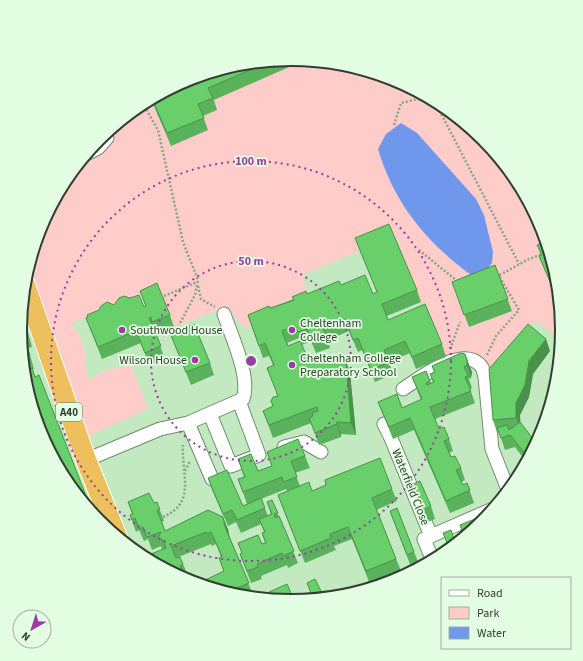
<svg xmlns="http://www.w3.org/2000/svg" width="583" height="661" viewBox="0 0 583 661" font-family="'Source Sans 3',sans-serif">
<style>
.built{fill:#c3e9c1}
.green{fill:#ffcdc9}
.water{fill:#6f98ed}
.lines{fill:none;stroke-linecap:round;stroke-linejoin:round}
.minor-casing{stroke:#6f8c6e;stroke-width:15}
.highway-casing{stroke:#fff;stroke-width:22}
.path{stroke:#8aa289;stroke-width:2.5;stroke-dasharray:2 2;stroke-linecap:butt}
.minor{stroke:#fff;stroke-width:13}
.highway{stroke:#eec05d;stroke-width:20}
.wall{fill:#5ab25c}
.shaded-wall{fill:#4a914b}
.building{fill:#69cf6b;stroke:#4a914b}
.ring{fill:none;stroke:#9b3ca5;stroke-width:2;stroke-dasharray:2 4}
.poi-dot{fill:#9b3ca5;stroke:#e4fee3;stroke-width:1.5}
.labels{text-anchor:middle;stroke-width:3.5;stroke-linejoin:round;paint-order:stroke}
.shield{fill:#e4fee3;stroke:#677866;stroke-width:1}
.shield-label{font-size:11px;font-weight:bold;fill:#323e31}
.poi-label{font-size:12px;fill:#323e31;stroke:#e4fee3;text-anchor:start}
.street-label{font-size:12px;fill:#323e31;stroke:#e4fee3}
.rim{fill:none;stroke:#323e31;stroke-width:2}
.centre{fill:#9b3ca5;stroke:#e4fee3;stroke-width:2}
.ring-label{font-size:12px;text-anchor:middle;font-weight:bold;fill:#9b3ca5;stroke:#e4fee3;stroke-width:3.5;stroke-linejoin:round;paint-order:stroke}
</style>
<rect width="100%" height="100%" fill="#d2f3d1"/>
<!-- built -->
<path class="built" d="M 345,64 L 396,80 L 443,105 L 484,139 L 517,180 L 542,227 L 563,331 L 558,384 L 542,435 L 517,482 L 495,508 L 424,539 L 433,561 L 395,581 L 344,597 L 291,602 L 238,597 L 187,581 L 140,556 L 99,522 L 66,481 L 20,330 L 25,277 L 41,226 L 66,179 L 141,105 Z"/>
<!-- green -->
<path class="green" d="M 292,59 C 309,61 329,60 346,65 C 457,93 530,165 557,276 C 562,293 561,313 563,331 L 562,340 L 536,321 L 490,374 L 485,365 L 446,357 L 393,236 L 303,275 L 310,304 L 252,327 C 238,327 235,317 229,306 L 174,327 L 162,296 L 147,296 L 71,323 L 79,334 L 84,347 L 87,377 L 92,380 L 101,371 L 131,365 L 148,409 L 79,440 L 25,277 L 41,226 L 66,179 L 100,138 L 141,105 L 188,80 Z"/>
<!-- water -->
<path class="water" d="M 401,123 L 417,133 L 476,199 L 484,215 L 493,252 L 492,263 L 483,274 L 471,275 C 426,242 394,203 378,149 L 386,134 Z"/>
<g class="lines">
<!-- minor casing -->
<g class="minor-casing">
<path id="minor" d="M 88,153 L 98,148 L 107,138
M 403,389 C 420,378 463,344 481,366 C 483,368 484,374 485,377 L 492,449 L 509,492
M 210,414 L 231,466 L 259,455 L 239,401
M 188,423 L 212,479
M 384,424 L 391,438 L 431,536
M 284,447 L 304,442 L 321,452
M 86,460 L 160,429 L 188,423 L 243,399 C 251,377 231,335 224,314
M 433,561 L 424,539 L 495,508"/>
</g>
<!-- highway casing -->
<g class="highway-casing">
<path id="highway" d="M 25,285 L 86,460 L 117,537"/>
</g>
<!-- path -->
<path class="path" d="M 434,100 L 519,264
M 132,115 L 146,109 L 158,130 L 183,242 L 198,280 L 195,295 L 179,325
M 394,125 L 401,103 L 427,97
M 419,250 L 457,281
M 496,277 L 529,259 L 550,251
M 198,286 L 201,299 L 215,307
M 164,296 L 197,282
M 450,349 L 460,322
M 487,355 L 496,336 L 519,310 L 499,276
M 185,471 L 190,461
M 163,517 C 197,503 181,473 183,445"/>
<!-- minor -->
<use href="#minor" class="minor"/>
<!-- highway -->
<use href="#highway" class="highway"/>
</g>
<!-- wall -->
<path class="wall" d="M 292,59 L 305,60 L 214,100 L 217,110 L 203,116 L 208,130 L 171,146 L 151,99 L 188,80 L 239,64 Z
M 355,238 L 417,290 L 421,302 L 387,316 L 388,320 L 442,344 L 446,357 L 416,369 L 410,353 L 389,362 L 393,374 L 375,382 L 362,350 L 358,352 L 349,331 L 328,340 L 330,348 L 316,353 L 311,341 L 302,345 L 299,338 L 287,343 L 288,346 L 310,363 L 332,357 L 335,364 L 350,373 L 356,435 L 341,434 L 341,437 L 319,445 L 311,423 L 273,438 L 263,411 L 273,406 L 271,401 L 277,396 L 273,365 L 269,356 L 263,358 L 248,315 L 270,308 L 307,294 L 341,285 L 373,294 L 377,292 Z
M 537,245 L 558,278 L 561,309 L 539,256 L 541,255 Z
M 495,265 L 512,311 L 469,327 L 452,282 Z
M 140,291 L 170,315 L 174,327 L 157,334 L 155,330 L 154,330 L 165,359 L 149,365 L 141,343 L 102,359 L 86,318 L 114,305 L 144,307 L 146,307 Z
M 22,314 L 32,347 L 28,348 L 34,369 L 32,369 L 88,501 L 92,513 L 66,481 L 25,383 L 20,330 Z
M 170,333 L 210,363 L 214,375 L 191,385 Z
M 550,351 L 533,374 L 529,397 L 520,415 L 520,423 L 534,440 L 540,439 L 527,463 L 515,447 L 505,450 L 499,432 L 497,432 L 493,420 Z
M 461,353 L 472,372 L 471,378 L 469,379 L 472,388 L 470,389 L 475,403 L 435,419 L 439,429 L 449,439 L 453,451 L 449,453 L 451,457 L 461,468 L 465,480 L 461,482 L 463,485 L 467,483 L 474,503 L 450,513 L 414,430 L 393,439 L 378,402 L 402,408 L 421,400 L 412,377 L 426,371 L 431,383 L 433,382 L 430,374 L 434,372 L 432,366 Z
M 267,452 L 305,456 L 310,468 L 295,473 L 300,486 L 312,491 L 392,489 L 397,501 L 376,510 L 401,571 L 370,584 L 352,539 L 334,546 L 336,550 L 305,563 L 278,495 L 287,491 L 286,489 L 261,499 L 268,516 L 271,514 L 267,502 L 272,500 L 298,563 L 288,568 L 287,565 L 261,576 L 262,579 L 251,583 L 240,554 L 242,553 L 238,543 L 262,544 L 265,543 L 262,533 L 264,532 L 261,524 L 241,533 L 236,522 L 228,526 L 212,490 L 208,478 L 243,506 L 247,504 L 238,479 L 244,477 L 238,459 L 258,471 L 272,466 Z
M 413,484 L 431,506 L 435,519 L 428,522 Z
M 128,502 L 154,503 L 158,505 L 164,521 L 162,522 L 165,531 L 228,529 L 229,536 L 253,595 L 246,598 L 238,597 L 197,584 L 224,572 L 219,558 L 221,557 L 216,544 L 212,546 L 211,544 L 176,558 L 183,564 L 188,576 L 186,577 L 188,582 L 154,563 L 151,554 L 162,550 L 161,546 L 152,550 L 148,539 L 144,541 L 139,530 L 136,532 L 130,515 L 132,514 Z
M 390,511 L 414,552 L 419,564 L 411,567 Z
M 483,523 L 465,538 L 460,525 Z
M 307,583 L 325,599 L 313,600 Z"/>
<!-- shaded-wall -->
<path class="shaded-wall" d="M 22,314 L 32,347 L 21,316 Z
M 546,339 L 550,351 L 533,374 L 529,397 L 520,415 L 521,430 L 516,418 L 516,403 L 529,361 Z
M 465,354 L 472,372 L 471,378 L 467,365 Z
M 346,361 L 350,373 L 356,435 L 351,423 Z
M 337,422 L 341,434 L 341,437 L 337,424 Z
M 533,451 L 529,460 L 527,456 Z
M 223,517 L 228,529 L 230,539 L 225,527 Z"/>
<!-- building -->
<path class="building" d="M 271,61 L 208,88 L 213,98 L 198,104 L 204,118 L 167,133 L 152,99 L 188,80 L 239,64 Z
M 389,224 L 417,290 L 382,304 L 388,320 L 425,304 L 442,344 L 412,357 L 405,341 L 384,350 L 389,362 L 371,370 L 358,338 L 353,340 L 345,319 L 323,328 L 326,335 L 312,341 L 307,329 L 298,332 L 295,326 L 282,331 L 288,346 L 300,341 L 310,363 L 332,357 L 334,364 L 335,364 L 335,362 L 346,361 L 351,423 L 337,422 L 337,424 L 315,433 L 309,418 L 313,416 L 312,413 L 318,411 L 317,407 L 269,425 L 263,411 L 273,406 L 271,401 L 273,397 L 278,396 L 267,368 L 274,365 L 265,343 L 259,346 L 248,315 L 269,306 L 270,308 L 286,303 L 294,300 L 292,297 L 306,291 L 307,294 L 339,281 L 341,285 L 365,275 L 373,294 L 377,292 L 355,238 Z
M 547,241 L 558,278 L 561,307 L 539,256 L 542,255 L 537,245 Z
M 495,265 L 508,299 L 464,315 L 452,282 Z
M 157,283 L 170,315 L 152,322 L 151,317 L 149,318 L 161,346 L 145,353 L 136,331 L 98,347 L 86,318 L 88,317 L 87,315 L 99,310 L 101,306 L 107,302 L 114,305 L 119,298 L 124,296 L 130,298 L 139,295 L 144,307 L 146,306 L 140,291 Z
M 21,316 L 28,335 L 24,336 L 30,356 L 23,359 L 20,330 Z
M 194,324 L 210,363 L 186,372 L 170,333 Z
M 528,324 L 546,339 L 529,361 L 525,385 L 516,403 L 516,418 L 493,420 L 489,369 Z
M 461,353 L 465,354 L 467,360 L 467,365 L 464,367 L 468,376 L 465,377 L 471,391 L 430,407 L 439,429 L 444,427 L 449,439 L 444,441 L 451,457 L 455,456 L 461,468 L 456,470 L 463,485 L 467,483 L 470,490 L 446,501 L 410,418 L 389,427 L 378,402 L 397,394 L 402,408 L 422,399 L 412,377 L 426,371 L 430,381 L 426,383 L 427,385 L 434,382 L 430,374 L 435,372 L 432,366 Z
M 32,368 L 35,377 L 39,375 L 88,501 L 83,503 L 66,481 L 41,434 L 25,383 L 24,371 Z
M 520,422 L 534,440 L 538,437 L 540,439 L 533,451 L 527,456 L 510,435 L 501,438 L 497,428 L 507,425 L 509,430 Z
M 298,439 L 305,456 L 291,461 L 297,477 L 283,482 L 282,477 L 243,492 L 238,479 L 245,477 L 238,459 L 251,454 L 258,471 L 272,466 L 267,452 Z
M 380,458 L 392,489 L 372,498 L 396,559 L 366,571 L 348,527 L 330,534 L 331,538 L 300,551 L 278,495 L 309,482 L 312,491 L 326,485 L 325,480 Z
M 227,470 L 243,506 L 261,498 L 265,508 L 237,520 L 232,510 L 223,514 L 208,478 Z
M 420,481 L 431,506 L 424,510 L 413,484 Z
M 149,493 L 154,503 L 157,502 L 158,505 L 160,509 L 157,510 L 165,531 L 208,510 L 223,517 L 225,527 L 249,583 L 225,593 L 197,584 L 224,571 L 219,558 L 222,556 L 211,532 L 207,534 L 206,532 L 171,546 L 176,558 L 180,557 L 183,564 L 180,566 L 188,581 L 187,581 L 154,564 L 151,554 L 166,548 L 163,540 L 158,538 L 161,532 L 147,537 L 143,527 L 139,529 L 135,518 L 132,520 L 130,515 L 133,514 L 128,502 Z
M 272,500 L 278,513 L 274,514 L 275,518 L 279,516 L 294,551 L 283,556 L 282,553 L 257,564 L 258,567 L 247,571 L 240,554 L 242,553 L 238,543 L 258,535 L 262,544 L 266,543 L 262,533 L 265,532 L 259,519 L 272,514 L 267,502 Z
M 397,508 L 414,552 L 407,555 L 390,511 Z
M 492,512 L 483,523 L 474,530 L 474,529 L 463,533 L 460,525 Z
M 451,530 L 456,545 L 442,556 L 440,552 L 449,548 L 443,533 Z
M 315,579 L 325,599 L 314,600 L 307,583 Z
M 287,584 L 295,602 L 291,602 L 273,600 L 269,592 Z"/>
<!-- distance rings -->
<g class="ring">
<circle cx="251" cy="361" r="100"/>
<circle cx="251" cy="361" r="200"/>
</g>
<!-- markers -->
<g class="poi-dot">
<circle cx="122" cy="330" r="4"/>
<circle cx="292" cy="330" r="4"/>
<circle cx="195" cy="360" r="4"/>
<circle cx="292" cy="365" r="4"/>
</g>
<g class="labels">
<!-- shield labels -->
<rect class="shield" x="56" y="403" width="26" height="18" rx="3"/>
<g class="shield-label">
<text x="69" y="416">A40</text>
</g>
<!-- poi labels -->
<g class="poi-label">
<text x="300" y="327">Cheltenham<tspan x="300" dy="14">College</tspan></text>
<text x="130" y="334">Southwood House</text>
<text x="300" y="362">Cheltenham College<tspan x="300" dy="14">Preparatory School</tspan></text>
<text x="187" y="364" text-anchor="end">Wilson House</text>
</g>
<!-- street labels -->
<g class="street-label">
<text transform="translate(411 487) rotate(68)" y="4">Waterfield Close</text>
</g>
</g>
<!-- crop -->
<path d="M0 0H583V661H0ZM27 330a264 264 0 1 1 528 0a264 264 0 1 1-528 0Z" fill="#e4fee3" fill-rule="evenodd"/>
<path class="rim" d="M27 330a264 264 0 1 1 528 0a264 264 0 1 1-528 0Z"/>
<circle cx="251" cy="361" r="6" class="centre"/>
<g class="ring-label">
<text x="251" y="165">100 m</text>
<text x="251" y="265">50 m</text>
</g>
<!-- legend -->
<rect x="441" y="577" width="130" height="72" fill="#e4fee3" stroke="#9db19c"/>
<rect x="449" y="590" width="20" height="6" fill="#ffffff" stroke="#9db19c"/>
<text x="477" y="597" font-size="12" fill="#323e31">Road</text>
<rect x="449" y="607" width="20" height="12" fill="#ffcdc9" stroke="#9db19c"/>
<text x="477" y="617" font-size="12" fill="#323e31">Park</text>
<rect x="449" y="627" width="20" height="12" fill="#6f98ed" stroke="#9db19c"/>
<text x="477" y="637" font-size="12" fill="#323e31">Water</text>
<!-- north arrow -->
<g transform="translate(32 629) rotate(219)"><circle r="19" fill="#e4fee3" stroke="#9db19c"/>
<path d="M0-3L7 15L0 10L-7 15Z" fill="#9b3ca5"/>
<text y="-6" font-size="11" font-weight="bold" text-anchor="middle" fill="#323e31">N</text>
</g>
</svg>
